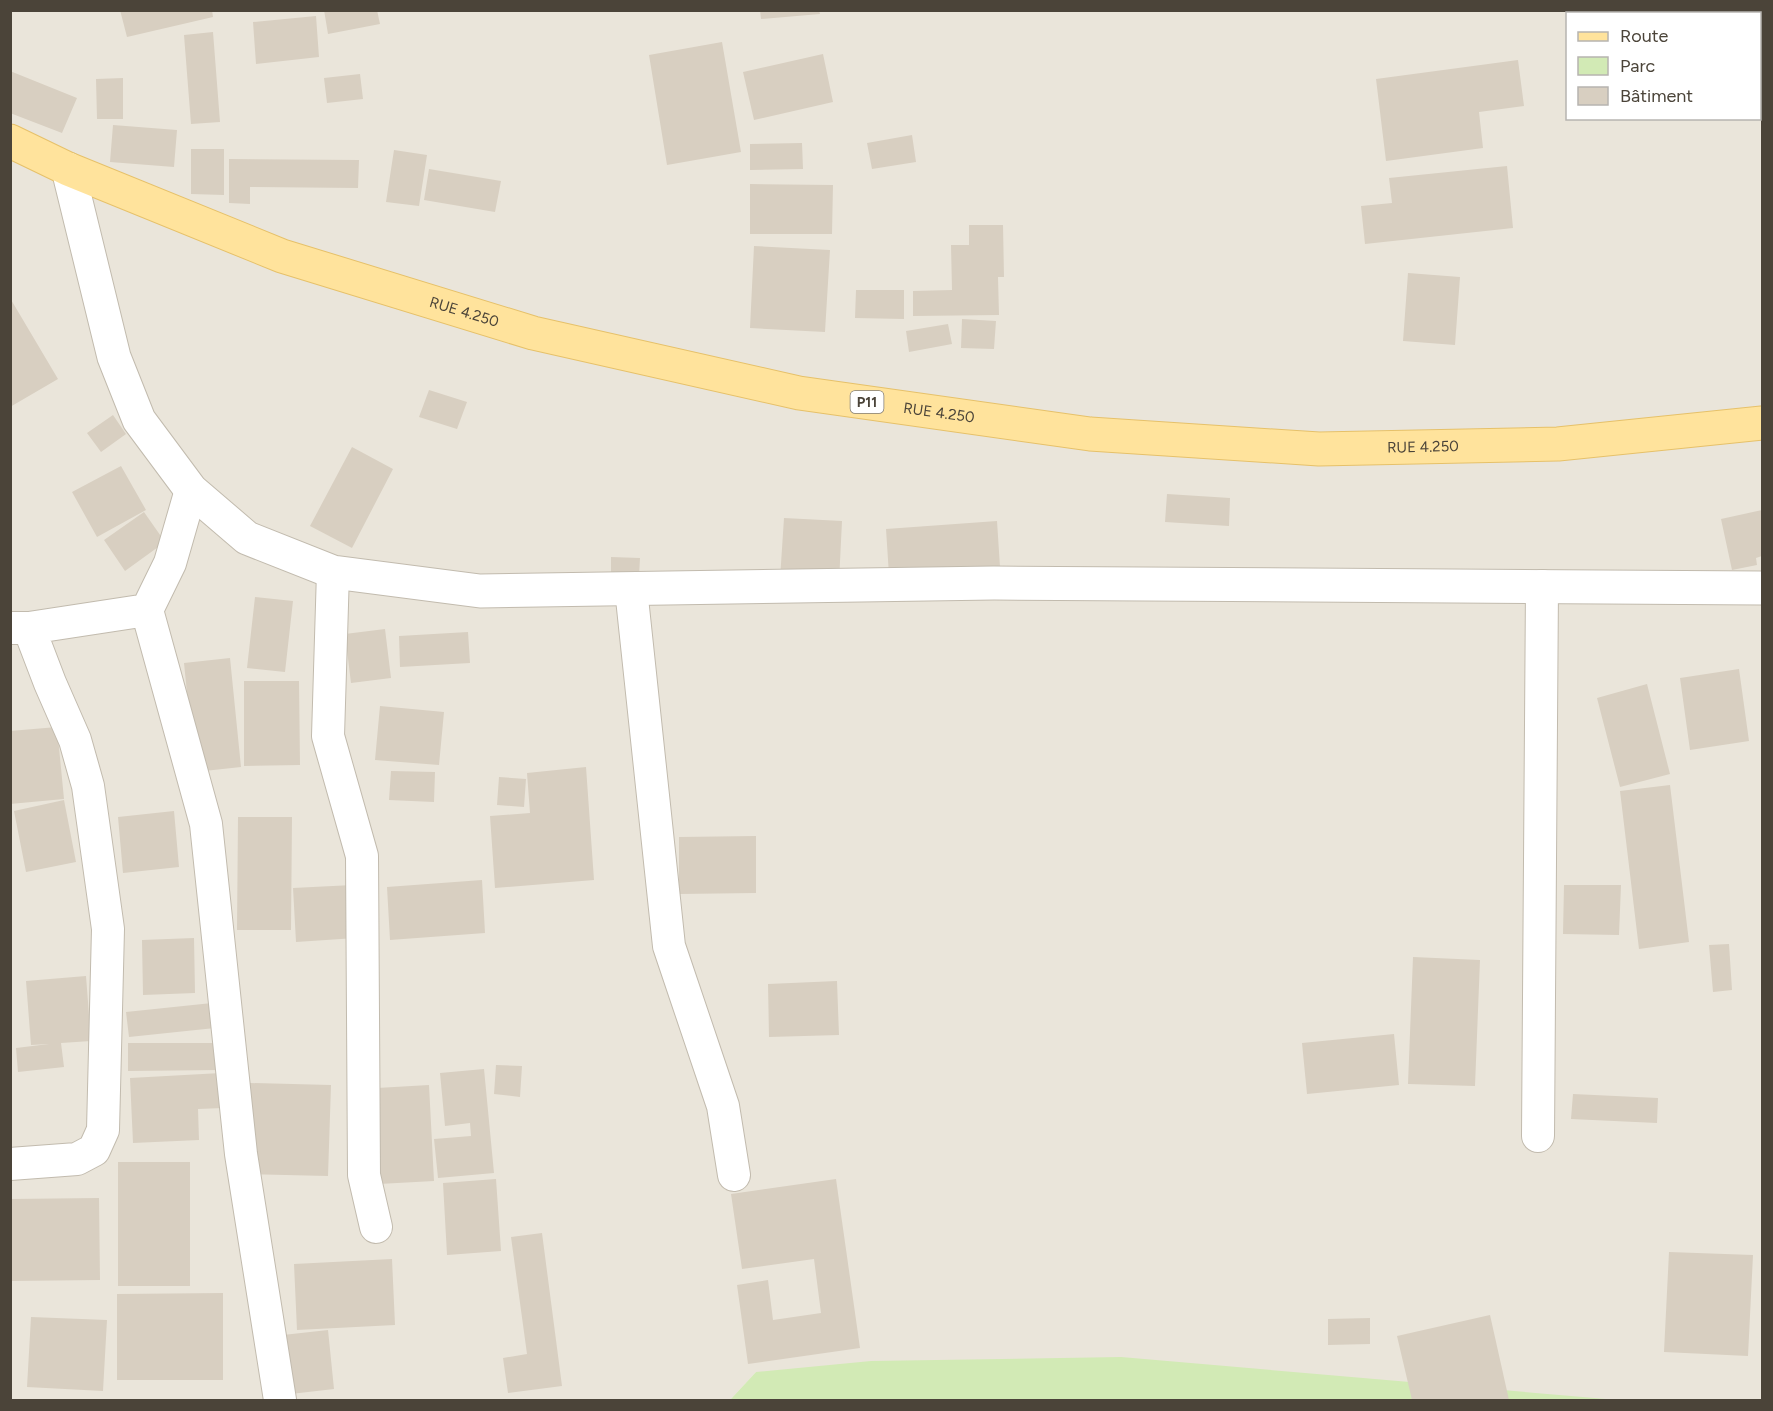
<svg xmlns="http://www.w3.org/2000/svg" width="1773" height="1411" viewBox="0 0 1773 1411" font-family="Figtree,sans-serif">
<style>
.residential{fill:#eae5da;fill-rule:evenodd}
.green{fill:#d2eab5}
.building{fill:#d8cfc1}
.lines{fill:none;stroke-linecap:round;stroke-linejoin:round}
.minor-casing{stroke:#c2bbae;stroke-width:34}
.tertiary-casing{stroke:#c2bbae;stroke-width:35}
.primary-casing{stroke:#e6c16a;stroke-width:35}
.minor{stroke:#fff;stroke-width:32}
.tertiary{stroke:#fff;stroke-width:33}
.primary{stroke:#ffe39c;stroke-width:33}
.labels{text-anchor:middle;stroke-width:4.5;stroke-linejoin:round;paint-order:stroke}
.shield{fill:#fff;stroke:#817c74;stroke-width:1.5}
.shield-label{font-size:14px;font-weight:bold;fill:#4b4439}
.street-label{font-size:15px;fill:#4b4439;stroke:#fff}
</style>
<rect width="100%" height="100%" fill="#f6f3ec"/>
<!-- residential -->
<path class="residential" d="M 10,11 L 1762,11 L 1762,1400 L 1617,1400 L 1606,1399 L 756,1372 L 730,1400 L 11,1400 ZM 1568,14 L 1760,14 L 1760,118 L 1568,118 Z"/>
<!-- green -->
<path class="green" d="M 1121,1357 L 1606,1399 L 1617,1400 L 730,1400 L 756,1372 L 871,1361 Z"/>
<!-- building -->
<path class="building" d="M 120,10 L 212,10 L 213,17 L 127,37 Z
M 324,10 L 377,10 L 380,24 L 328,34 Z
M 760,10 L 819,10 L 820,14 L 761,19 Z
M 316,16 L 319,57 L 256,64 L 253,22 Z
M 213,32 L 220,122 L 191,124 L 184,35 Z
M 722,42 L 741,152 L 667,165 L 649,55 Z
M 823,54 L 833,102 L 754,120 L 743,72 Z
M 1518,60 L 1524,106 L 1479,112 L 1483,148 L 1386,161 L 1376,79 Z
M 10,71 L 77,98 L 62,133 L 10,113 Z
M 360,74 L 363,99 L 327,103 L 324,78 Z
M 123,78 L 123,119 L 97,119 L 96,79 Z
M 113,125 L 177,130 L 174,167 L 110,162 Z
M 912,135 L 916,162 L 872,169 L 867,143 Z
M 802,143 L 803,169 L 750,170 L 750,144 Z
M 191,149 L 224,149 L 224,195 L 191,194 Z
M 394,150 L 427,155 L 419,206 L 386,202 Z
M 229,159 L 359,160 L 358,188 L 250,187 L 250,204 L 229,203 Z
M 1507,166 L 1513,228 L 1365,244 L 1361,206 L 1392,203 L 1389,178 Z
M 429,169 L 501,181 L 495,212 L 424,200 Z
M 750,184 L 833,185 L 832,234 L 750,234 Z
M 969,225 L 1003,225 L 1004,277 L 998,277 L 999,315 L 913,316 L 913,291 L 952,290 L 951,245 L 969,245 Z
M 754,246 L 830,250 L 825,332 L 750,328 Z
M 1408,273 L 1460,277 L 1455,345 L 1403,341 Z
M 856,290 L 904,290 L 904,319 L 855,318 Z
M 10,298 L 58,379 L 10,407 Z
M 962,319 L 996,321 L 994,349 L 961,348 Z
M 948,324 L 952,344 L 909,352 L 906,331 Z
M 429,390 L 467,402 L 457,429 L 419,417 Z
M 113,415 L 126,434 L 101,452 L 87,433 Z
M 352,447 L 393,469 L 352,548 L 310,526 Z
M 121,466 L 146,510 L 97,537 L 72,492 Z
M 1167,494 L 1230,498 L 1229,526 L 1165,522 Z
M 1762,510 L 1762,556 L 1756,558 L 1757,565 L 1732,570 L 1721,519 Z
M 144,512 L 165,542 L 125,571 L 104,540 Z
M 784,518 L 842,521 L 839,582 L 780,579 Z
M 997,521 L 1000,567 L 889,575 L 886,529 Z
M 611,557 L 640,558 L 639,576 L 611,575 Z
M 255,597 L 293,601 L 285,672 L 247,668 Z
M 385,629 L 391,678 L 351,683 L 345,634 Z
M 468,632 L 470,663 L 400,667 L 399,636 Z
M 230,658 L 241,767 L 195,772 L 184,663 Z
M 1739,669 L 1749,741 L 1690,750 L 1680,678 Z
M 244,681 L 299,681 L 300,765 L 244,766 Z
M 1647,684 L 1670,774 L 1620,787 L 1597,698 Z
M 380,706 L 444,712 L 439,765 L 375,760 Z
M 57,727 L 64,799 L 10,804 L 10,731 Z
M 586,767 L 594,880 L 495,888 L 490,816 L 530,813 L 527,773 Z
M 391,771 L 435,772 L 434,802 L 389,800 Z
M 499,777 L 526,779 L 524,807 L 497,805 Z
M 1670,785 L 1689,942 L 1639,949 L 1620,791 Z
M 64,800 L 76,862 L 26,872 L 14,811 Z
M 174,811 L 179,867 L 123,873 L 118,817 Z
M 238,817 L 292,817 L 291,930 L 237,930 Z
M 756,836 L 756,893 L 679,894 L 679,837 Z
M 482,880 L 485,933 L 390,940 L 387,887 Z
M 353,885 L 356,938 L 296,942 L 293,888 Z
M 1564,885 L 1621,885 L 1619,935 L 1563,934 Z
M 194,938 L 195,993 L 143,995 L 142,940 Z
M 1729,944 L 1732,990 L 1713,992 L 1709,945 Z
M 1413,957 L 1480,960 L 1475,1086 L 1408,1084 Z
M 86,976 L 91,1041 L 61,1043 L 64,1067 L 18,1072 L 16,1048 L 49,1044 L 31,1045 L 26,981 Z
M 837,981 L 839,1035 L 769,1037 L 768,984 Z
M 212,1003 L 215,1028 L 129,1037 L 126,1012 Z
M 1394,1034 L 1399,1085 L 1307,1094 L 1302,1043 Z
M 128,1043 L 219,1043 L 219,1070 L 128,1071 Z
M 496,1065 L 522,1066 L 520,1097 L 494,1094 Z
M 484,1069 L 494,1173 L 438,1178 L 434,1139 L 471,1136 L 470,1123 L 445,1126 L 440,1073 Z
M 221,1073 L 223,1108 L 198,1109 L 199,1140 L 133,1143 L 130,1078 Z
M 250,1083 L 331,1085 L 328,1176 L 247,1174 Z
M 429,1085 L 434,1181 L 379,1184 L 377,1088 Z
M 1573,1094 L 1658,1098 L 1657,1123 L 1571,1119 Z
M 118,1162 L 190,1162 L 190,1286 L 118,1286 Z
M 496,1179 L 501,1251 L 447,1255 L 443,1183 Z
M 836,1179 L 860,1348 L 748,1364 L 737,1285 L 768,1280 L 773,1320 L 821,1313 L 814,1259 L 742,1269 L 731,1194 Z
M 99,1198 L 100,1280 L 10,1281 L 10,1199 Z
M 542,1233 L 562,1386 L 508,1393 L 503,1358 L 527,1354 L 511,1237 Z
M 1669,1252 L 1753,1255 L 1748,1356 L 1664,1352 Z
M 392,1259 L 395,1325 L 297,1330 L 294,1264 Z
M 223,1293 L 223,1380 L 117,1380 L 117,1294 Z
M 1490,1315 L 1509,1400 L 1412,1400 L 1397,1336 Z
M 31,1317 L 107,1320 L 103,1391 L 27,1387 Z
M 1370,1318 L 1370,1344 L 1328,1345 L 1328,1319 Z
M 328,1330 L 334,1389 L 282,1395 L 274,1336 Z"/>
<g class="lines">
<!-- minor casing -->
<g class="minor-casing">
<path id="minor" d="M 191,490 L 170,563 L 147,610 L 206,824 L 241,1154 L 280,1400
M 333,572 L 328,736 L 362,856 L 364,1175 L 376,1227
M 631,589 L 669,946 L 723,1106 L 734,1175
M 10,628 L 29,628 L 147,610
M 1538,1136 L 1542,586
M 10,1164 L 77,1159 L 94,1150 L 103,1130 L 108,929 L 88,786 L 75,740 L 50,683 L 29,628"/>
</g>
<!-- tertiary casing -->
<g class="tertiary-casing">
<path id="tertiary" d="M 68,169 L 114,357 L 139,420 L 191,490 L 247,538 L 333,572 L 480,591 L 994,583 L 1762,588"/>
</g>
<!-- primary casing -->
<g class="primary-casing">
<g id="primary">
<path id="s1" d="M 10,141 L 68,169 L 282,256 L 533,333 L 799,393 L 1090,434 L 1319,449 L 1558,444 L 1762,423"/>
</g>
</g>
<!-- minor -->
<use href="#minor" class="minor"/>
<!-- tertiary -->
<use href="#tertiary" class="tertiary"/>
<!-- primary -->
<use href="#primary" class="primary"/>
</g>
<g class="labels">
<!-- shield labels -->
<rect class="shield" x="850.5" y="391" width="33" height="22" rx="4.5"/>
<g class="shield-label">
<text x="867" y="407">P11</text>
</g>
<!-- street labels -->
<g class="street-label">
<text dy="5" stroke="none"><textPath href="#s1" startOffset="486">RUE 4.250</textPath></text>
<text dy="5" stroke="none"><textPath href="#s1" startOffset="972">RUE 4.250</textPath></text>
<text dy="5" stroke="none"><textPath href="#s1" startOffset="1458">RUE 4.250</textPath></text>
</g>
</g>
<!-- border -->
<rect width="1773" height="1411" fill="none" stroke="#4b4439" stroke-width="24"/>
<!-- legend -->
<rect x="1566" y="12" width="195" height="108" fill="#ffffff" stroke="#b7b4b0" stroke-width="1.5"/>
<rect x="1578" y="32" width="30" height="9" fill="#ffe39c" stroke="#b7b4b0" stroke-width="1.5"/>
<text x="1620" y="42" font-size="18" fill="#4b4439">Route</text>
<rect x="1578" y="57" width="30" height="18" fill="#d2eab5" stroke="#b7b4b0" stroke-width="1.5"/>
<text x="1620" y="72" font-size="18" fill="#4b4439">Parc</text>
<rect x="1578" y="87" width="30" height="18" fill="#d8cfc1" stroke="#b7b4b0" stroke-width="1.5"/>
<text x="1620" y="102" font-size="18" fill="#4b4439">Bâtiment</text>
</svg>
